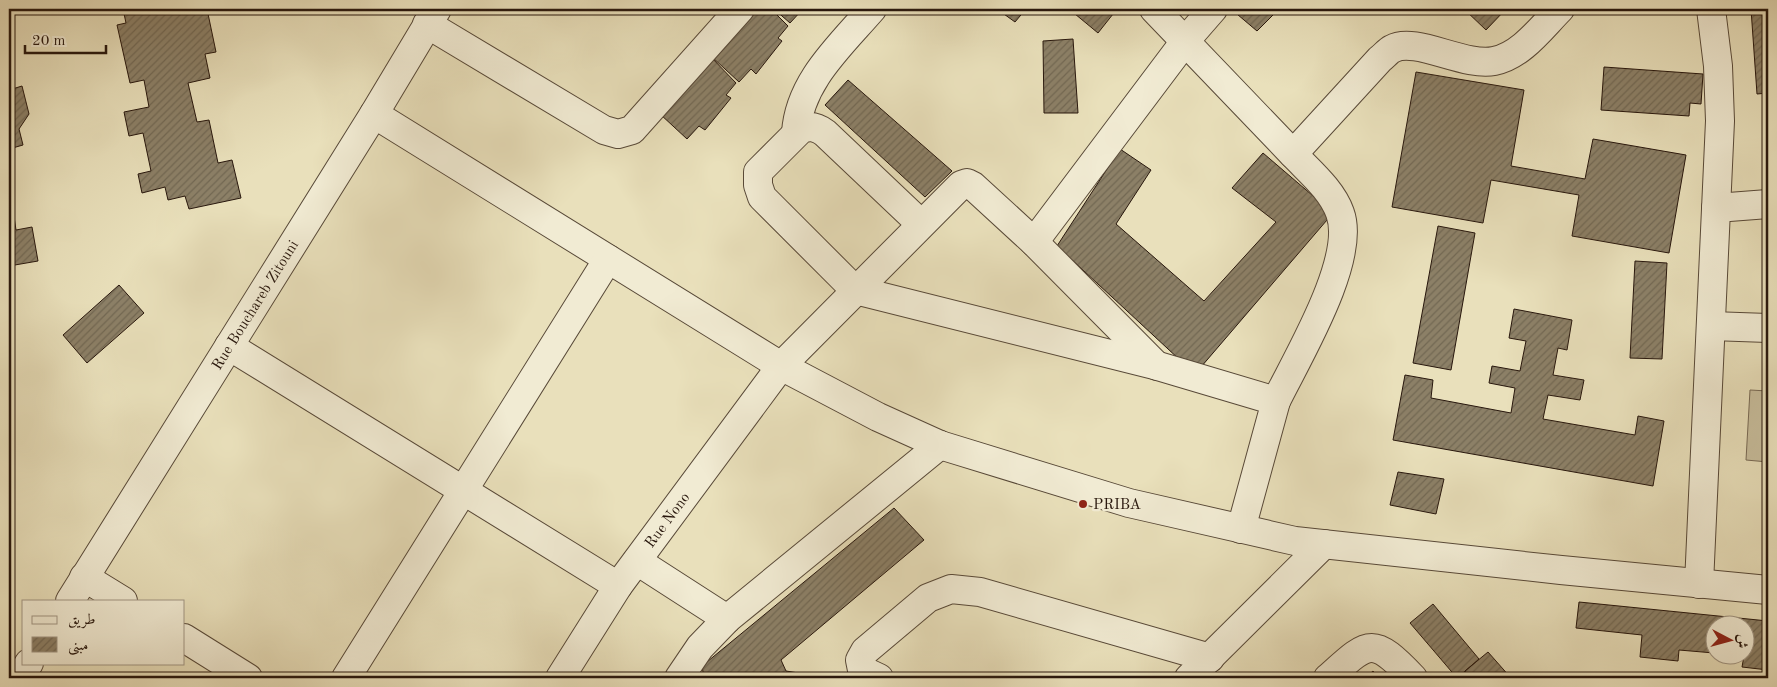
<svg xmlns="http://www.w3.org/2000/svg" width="1777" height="687" viewBox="0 0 1777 687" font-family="'Old Standard TT',Amiri,serif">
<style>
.garden{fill:#c8be9d;stroke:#786a55}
.building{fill:url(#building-hatch);stroke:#28170d}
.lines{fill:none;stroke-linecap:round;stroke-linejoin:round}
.minor-casing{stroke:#584938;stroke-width:30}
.minor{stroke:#f1ebd3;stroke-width:28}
.poi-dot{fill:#8f2418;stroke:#f1ebd3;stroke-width:2}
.labels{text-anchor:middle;stroke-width:4.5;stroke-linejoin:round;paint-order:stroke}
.street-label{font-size:15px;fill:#28170d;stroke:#f1ebd3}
.poi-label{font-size:15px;fill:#28170d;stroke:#f1ebd3;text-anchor:start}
</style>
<defs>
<pattern id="building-hatch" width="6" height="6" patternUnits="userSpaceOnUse" patternTransform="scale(1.25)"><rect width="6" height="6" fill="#8c8067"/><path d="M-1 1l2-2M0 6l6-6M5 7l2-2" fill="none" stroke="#726853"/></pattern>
</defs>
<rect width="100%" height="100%" fill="#e9e0bb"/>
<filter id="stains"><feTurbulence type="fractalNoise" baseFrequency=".004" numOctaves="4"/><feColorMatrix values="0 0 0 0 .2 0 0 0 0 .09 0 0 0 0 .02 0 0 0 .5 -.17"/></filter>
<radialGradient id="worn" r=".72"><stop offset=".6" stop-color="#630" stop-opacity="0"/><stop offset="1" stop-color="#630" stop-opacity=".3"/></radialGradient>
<!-- garden -->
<path class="garden" d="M 1750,390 L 1768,391 L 1768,462 L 1746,460 Z"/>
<!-- building -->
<path class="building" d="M 123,9 L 207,9 L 216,52 L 205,54 L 210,78 L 188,83 L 197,122 L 209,120 L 218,163 L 232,160 L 241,198 L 189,209 L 185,196 L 168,200 L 165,187 L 142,193 L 138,174 L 151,171 L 143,133 L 129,136 L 124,112 L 149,107 L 144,80 L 130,83 L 117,25 L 126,23 Z
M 755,9 L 771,9 L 788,26 L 778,38 L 782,41 L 756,74 L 751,69 L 739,82 L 712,57 Z
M 774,9 L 812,9 L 808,14 L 802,10 L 790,23 Z
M 997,9 L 1026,9 L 1015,22 Z
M 1069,9 L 1117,9 L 1098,33 Z
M 1231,9 L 1273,9 L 1276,12 L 1257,31 Z
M 1464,9 L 1506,9 L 1486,30 Z
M 1751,9 L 1768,9 L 1768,93 L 1757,94 Z
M 1073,39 L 1078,113 L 1044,113 L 1043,41 Z
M 711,57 L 736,83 L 726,95 L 731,98 L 705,130 L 699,126 L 687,139 L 660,114 Z
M 1604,67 L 1703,74 L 1701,104 L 1690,103 L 1689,116 L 1601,110 Z
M 1416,72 L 1524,90 L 1511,166 L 1585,179 L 1593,139 L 1686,155 L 1669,253 L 1572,236 L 1579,195 L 1491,180 L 1483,223 L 1392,207 Z
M 848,80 L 952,171 L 925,197 L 825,105 Z
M 22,86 L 29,114 L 19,129 L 23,145 L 9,149 L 9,90 Z
M 1120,149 L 1151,170 L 1116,224 L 1204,301 L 1276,222 L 1232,188 L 1263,153 L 1333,213 L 1195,374 L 1057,246 Z
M 9,203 L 12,203 L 16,230 L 32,227 L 38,261 L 9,266 Z
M 1438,226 L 1475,233 L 1451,370 L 1413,363 Z
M 1635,261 L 1667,263 L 1662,359 L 1630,358 Z
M 119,285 L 144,313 L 87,363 L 63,335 Z
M 1514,309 L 1572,320 L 1567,350 L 1558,348 L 1553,375 L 1584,380 L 1580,400 L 1548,395 L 1543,419 L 1635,435 L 1638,416 L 1664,421 L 1653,486 L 1393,440 L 1405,375 L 1433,380 L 1431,398 L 1511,413 L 1515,388 L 1489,383 L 1492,366 L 1520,371 L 1526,341 L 1509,338 Z
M 1398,472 L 1444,479 L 1436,514 L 1390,505 Z
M 894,508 L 924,540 L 781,660 L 786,671 L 830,678 L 704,678 L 702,666 Z
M 1579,602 L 1768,621 L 1768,670 L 1742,667 L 1744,656 L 1725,654 L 1744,654 L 1744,624 L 1714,624 L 1714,653 L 1679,650 L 1678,661 L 1640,657 L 1642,635 L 1576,628 Z
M 1433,604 L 1479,659 L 1457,678 L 1410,623 Z
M 1488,652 L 1511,678 L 1471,678 L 1465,671 Z
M 1373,671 L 1379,678 L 1365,678 Z"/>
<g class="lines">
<!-- minor casing -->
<g class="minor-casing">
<g id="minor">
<path d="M 1154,9 L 1293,154 L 1380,59 C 1384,56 1388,51 1392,49 C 1415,36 1464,67 1494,61 C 1521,56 1542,27 1560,9"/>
<path d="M 427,24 L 604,130 L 618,134 L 632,130 L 740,9"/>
<path d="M 374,114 L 781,366 L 878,417 L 940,445 L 1129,503 L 1295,541 L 1561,570 L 1768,590"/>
<path d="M 796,133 C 799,82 840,46 872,9"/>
<path d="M 1716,208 L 1768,204"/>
<path d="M 921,224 L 825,133 C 817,127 809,125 800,130 L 758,172 L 758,185 L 762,197 L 855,290 L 1158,366 L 1276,401 L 1241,529"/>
<path d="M 1034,242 L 1186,40 L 1213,9"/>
<path d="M 1711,326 L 1768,328"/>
<path d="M 229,346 L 618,586"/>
<path d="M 1276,401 C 1297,358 1357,259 1340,213 C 1332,190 1310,172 1293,154"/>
<path d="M 637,561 L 727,619"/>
<path d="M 84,577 L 123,601"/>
<path d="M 1699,584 L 1720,121 L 1718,66 L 1711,9"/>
<path id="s1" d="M 70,601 L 374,114 L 437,9"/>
<path d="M 184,638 L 248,678"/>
<path d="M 20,678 L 29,663"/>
<path d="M 346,678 L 608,259"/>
<path id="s2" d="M 560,678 L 618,586 L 781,366 L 961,185 L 967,183 L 973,186 L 1034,242 L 1157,366"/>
<path d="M 679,678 L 700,647 L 727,619 L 940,445"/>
<path d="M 879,678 L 862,670 L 860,660 L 865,651 L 928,598 L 951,589 L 980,592 L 1210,658"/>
<path d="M 1189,678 L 1324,544"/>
<path d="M 1328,678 C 1369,641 1372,635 1413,678"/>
</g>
</g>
<!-- minor -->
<use href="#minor" class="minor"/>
</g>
<!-- markers -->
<circle class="poi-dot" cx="1083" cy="504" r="5"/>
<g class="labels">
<!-- street labels -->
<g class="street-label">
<text dy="5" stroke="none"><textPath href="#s1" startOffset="349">Rue Bouchareb Zitouni</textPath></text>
<text dy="5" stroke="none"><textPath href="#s2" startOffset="191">Rue Nono</textPath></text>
</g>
<!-- poi labels -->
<g class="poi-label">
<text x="1093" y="509">PRIBA</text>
</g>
</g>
<!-- margin -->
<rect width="1777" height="687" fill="none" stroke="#e9e0bb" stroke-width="30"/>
<rect x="10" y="10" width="1757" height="667" fill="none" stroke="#28170d" stroke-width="2.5"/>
<rect x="15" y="15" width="1747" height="657" fill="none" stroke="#28170d"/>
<!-- legend -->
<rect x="22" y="600" width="162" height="65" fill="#f1ebd3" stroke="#a19684"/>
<rect x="32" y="616" width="25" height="8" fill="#f1ebd3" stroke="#a19684"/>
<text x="68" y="624" font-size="15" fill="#28170d">طريق</text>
<rect x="32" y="637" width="25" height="15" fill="url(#building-hatch)" stroke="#a19684"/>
<text x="68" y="650" font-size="15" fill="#28170d">مبنى</text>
<!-- north arrow -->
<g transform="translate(1730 640) rotate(96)"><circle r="24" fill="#f1ebd3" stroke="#a19684"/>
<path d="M0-4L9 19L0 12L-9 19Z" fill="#8f2418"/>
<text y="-8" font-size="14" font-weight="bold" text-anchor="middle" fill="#28170d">ش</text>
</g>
<!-- scale -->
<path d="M25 45v8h81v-8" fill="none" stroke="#28170d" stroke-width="2.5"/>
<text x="32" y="45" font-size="15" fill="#28170d" stroke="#f1ebd3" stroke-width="4" paint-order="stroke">20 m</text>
<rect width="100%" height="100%" filter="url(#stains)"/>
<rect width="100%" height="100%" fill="url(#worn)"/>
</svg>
